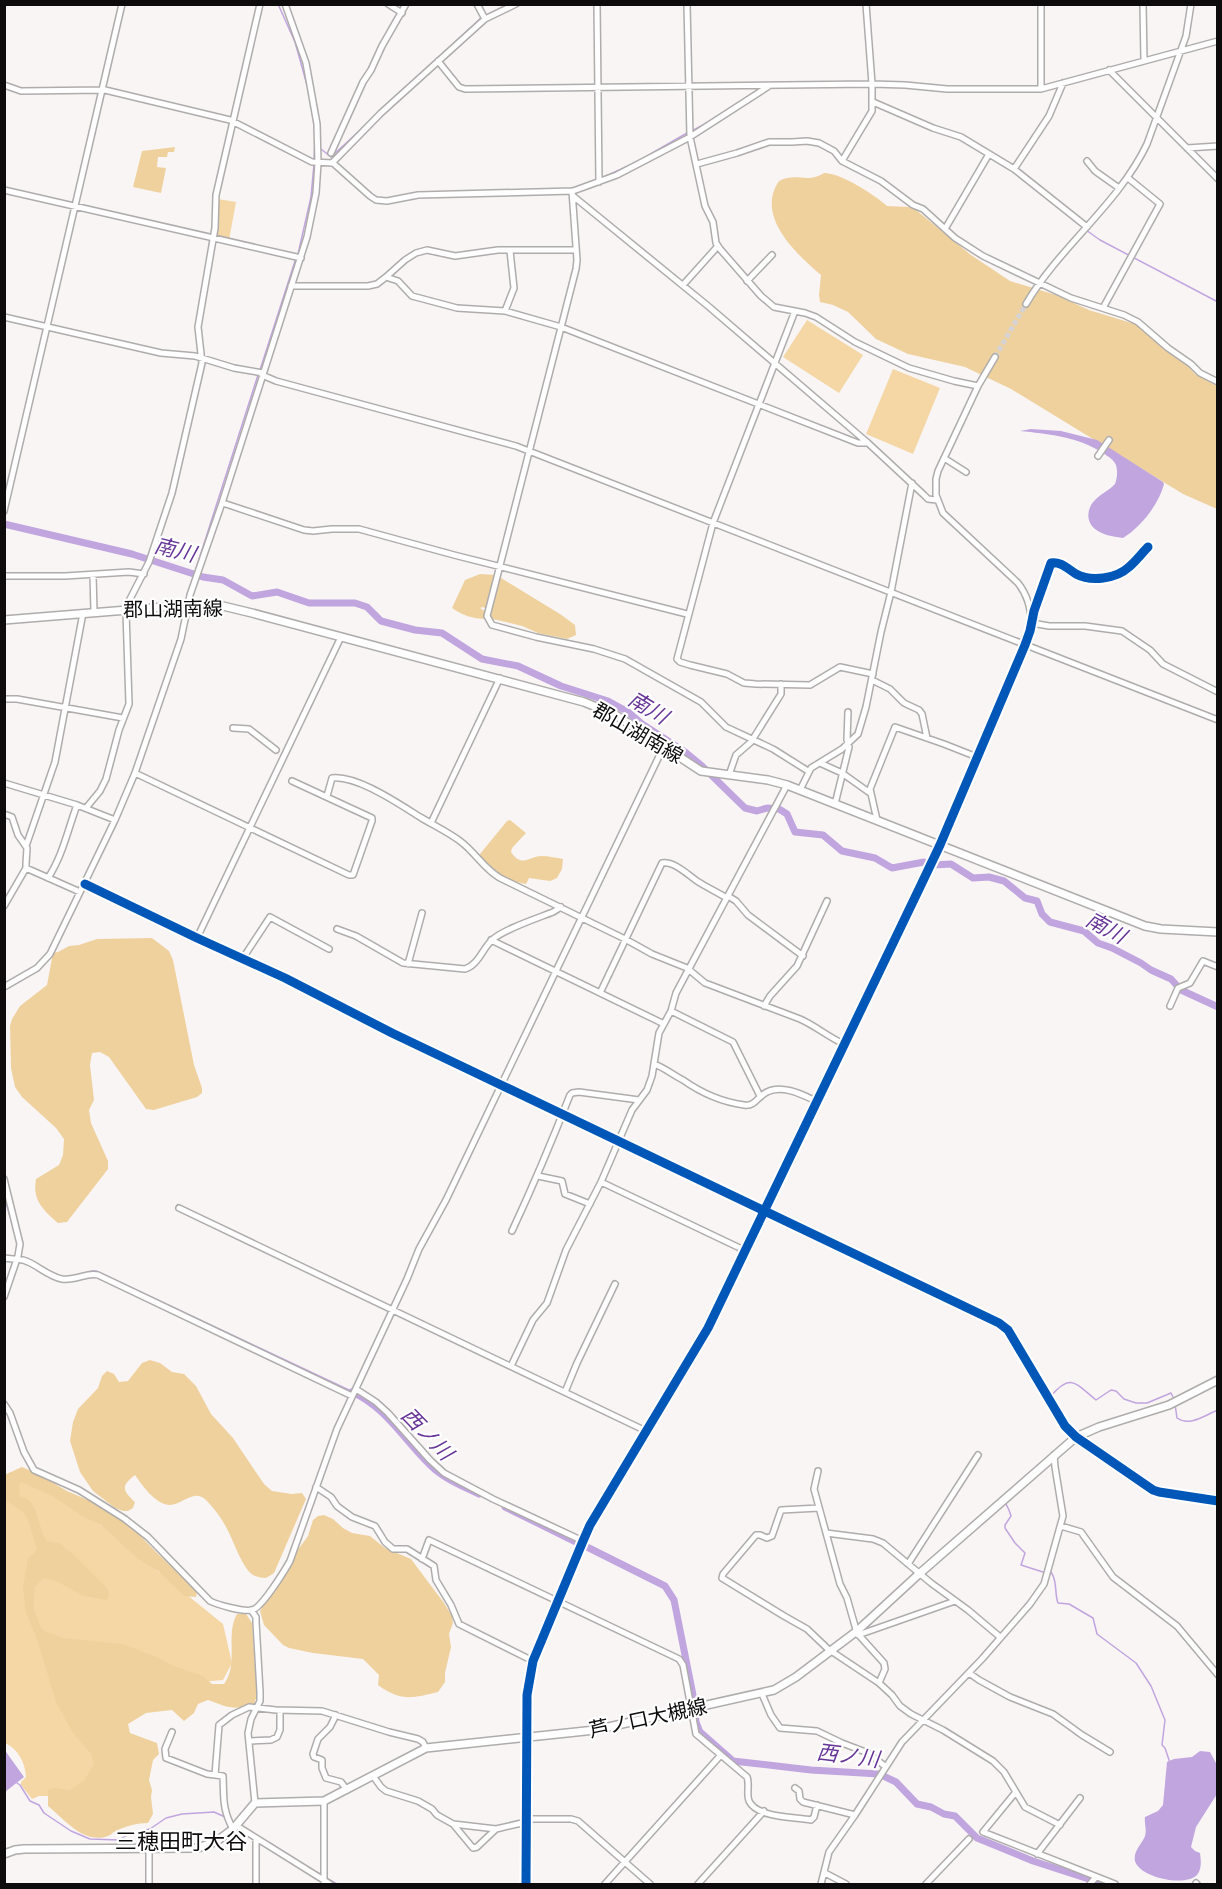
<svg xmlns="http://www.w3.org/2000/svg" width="1222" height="1889" viewBox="0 0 1222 1889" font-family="Cabin,'Noto Sans JP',sans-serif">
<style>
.green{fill:#f4d7a5}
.forest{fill:#efd19e}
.water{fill:#c0a5df}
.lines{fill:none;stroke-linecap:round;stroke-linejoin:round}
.stream{stroke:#c0a5df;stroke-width:1.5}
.river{stroke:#c0a5df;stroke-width:7}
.minor-tunnel{stroke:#d6d2d2;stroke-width:5;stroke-dasharray:5 2.5;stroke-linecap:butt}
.minor-casing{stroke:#afacac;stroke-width:8}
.major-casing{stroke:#afacac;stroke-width:10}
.minor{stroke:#fefefe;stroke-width:5}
.major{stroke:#fefefe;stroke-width:7}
.cycleway-casing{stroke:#fff;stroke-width:13}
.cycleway{stroke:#0057b8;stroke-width:9}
.labels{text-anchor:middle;stroke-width:4.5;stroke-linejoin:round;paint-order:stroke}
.street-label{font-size:20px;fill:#0d0b0b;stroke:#fff}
.water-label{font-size:21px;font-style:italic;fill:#673698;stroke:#fff}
.quarter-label{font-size:22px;fill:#0d0b0b;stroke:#fff}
</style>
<rect width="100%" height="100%" fill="#f9f5f5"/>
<!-- green -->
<path class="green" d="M 218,199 L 236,202 L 229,240 L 216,236 Z
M 807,320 L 863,355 L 839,393 L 783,357 Z
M 893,369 L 940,388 L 913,454 L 866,434 Z
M 4,1474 L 27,1480 L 64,1495 L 223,1624 L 232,1663 L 223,1680 L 201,1682 L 176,1669 L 94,1753 L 95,1769 L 89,1785 L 49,1796 L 39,1796 L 32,1799 L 21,1785 L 21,1782 L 26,1777 C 25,1762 18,1749 5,1743 Z"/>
<!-- forest -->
<path class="forest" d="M 175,147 L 174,152 L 168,152 L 167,157 L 158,157 L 157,167 L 166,168 L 161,193 L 133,187 L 142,151 Z
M 824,173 C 841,173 875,195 887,206 L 909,207 L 916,210 L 971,255 L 1010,281 L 1056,295 L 1089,310 L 1138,325 L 1182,360 L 1195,374 L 1217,386 L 1217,509 L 1183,494 L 1011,389 L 965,367 L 908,354 L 876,339 L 848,312 L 833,305 L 820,302 L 819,295 L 821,275 C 796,254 755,216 779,181 C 797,172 807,184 824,173 Z
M 480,574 L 496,575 L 560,614 L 575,625 L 576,635 L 567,639 L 538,633 L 522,626 L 493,619 L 488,610 L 483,607 L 480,608 L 486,612 L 485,619 C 473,619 462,615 452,608 L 465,580 Z
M 510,820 L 526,833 L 512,848 L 511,852 C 522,869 531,855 542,856 C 549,856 556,858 563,859 L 562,869 L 557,878 L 550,881 L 529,878 L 526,884 C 511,882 481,871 480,854 L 507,821 Z
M 152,938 L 169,951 L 173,960 L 194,1065 L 202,1088 L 202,1093 L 197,1097 L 154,1110 L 146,1109 L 109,1057 L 100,1052 L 92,1053 L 90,1065 L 94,1100 L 89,1110 L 91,1123 L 108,1161 L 108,1169 L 67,1222 L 58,1223 C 43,1210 32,1200 36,1179 L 59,1165 L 63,1155 L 64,1139 L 56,1128 L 22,1097 L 15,1087 L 11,1068 L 10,1026 L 12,1019 L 20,1006 L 47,985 L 53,953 L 58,952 L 69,946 L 79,945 L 97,939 Z
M 150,1360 L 160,1363 L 172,1372 L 184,1374 L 196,1386 L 211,1414 L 233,1438 L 264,1484 L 272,1491 L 292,1494 L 302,1493 L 306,1499 L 274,1573 L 266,1578 C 262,1578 257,1577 253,1575 C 242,1568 233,1539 226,1527 C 221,1517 214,1509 207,1501 C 194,1487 182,1506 169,1505 C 155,1504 142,1485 135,1475 C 121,1486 122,1490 135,1502 L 133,1508 L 128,1511 L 123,1511 L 115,1508 L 93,1491 L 80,1472 L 70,1441 L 73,1422 L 78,1409 L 98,1388 L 102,1376 L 107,1371 L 114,1374 L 119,1382 L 128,1381 L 142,1363 Z
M 22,1467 L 40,1475 L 67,1491 L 104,1507 L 132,1527 L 157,1553 L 186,1580 L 197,1592 L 196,1597 L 184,1596 L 158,1571 L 137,1558 L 101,1525 L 82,1516 L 54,1497 L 21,1482 L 19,1486 L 20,1497 C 39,1498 37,1528 47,1541 L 59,1543 L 74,1555 L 108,1589 L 109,1596 L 107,1600 L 84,1596 L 56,1581 L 43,1578 L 35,1587 L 34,1600 L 34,1609 L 41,1628 L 45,1631 L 62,1638 L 123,1644 L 159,1658 L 174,1666 L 203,1676 L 212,1684 L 224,1684 C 239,1664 225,1635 237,1614 L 246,1614 L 252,1623 L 257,1696 L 254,1704 C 233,1711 227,1707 208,1700 L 198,1704 L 194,1713 L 184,1721 L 172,1710 L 146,1713 L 128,1724 L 130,1733 L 157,1743 L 159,1754 L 153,1760 L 149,1780 L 152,1790 L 151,1797 L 153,1814 L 148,1823 C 137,1823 126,1826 116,1831 C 113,1832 111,1835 108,1836 C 84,1845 64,1819 48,1806 L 48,1790 L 55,1788 L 69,1790 L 84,1781 L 94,1764 L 91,1754 L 73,1733 L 56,1702 L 37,1639 L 26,1613 L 23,1588 L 28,1558 L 34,1554 L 37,1549 L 28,1520 L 22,1511 L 5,1500 L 4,1475 Z
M 324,1515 L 333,1519 L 343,1528 L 352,1533 L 370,1536 L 385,1548 L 411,1559 L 444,1603 L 452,1616 L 453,1623 L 449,1634 L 451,1647 L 445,1673 L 445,1682 L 438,1692 C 413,1698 401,1702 378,1685 L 379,1675 L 363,1659 L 313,1653 L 289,1648 L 283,1645 L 264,1625 L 260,1611 L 297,1551 L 308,1536 L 313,1520 L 318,1516 Z"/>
<!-- water -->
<path class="water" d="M 1031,429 L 1061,431 L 1097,440 L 1163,482 L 1164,484 C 1159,504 1141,527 1123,538 C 1115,537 1102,535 1095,529 C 1085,521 1087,507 1096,499 C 1102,493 1110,490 1115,484 C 1117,478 1118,472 1116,465 C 1113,458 1104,454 1098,450 C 1073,436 1048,434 1020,431 Z
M 4,1749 L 24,1777 L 5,1792 L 4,1792 Z
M 1200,1751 L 1210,1752 L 1217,1765 L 1217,1794 L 1196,1827 L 1191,1847 L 1195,1851 L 1200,1853 C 1201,1860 1202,1869 1197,1875 C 1185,1887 1140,1878 1135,1861 C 1133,1851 1142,1844 1145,1836 C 1147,1830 1144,1823 1145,1817 L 1158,1811 L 1163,1805 L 1167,1762 L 1174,1759 L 1192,1757 Z"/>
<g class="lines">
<!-- stream -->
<path class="stream" d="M 278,4 L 295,42 L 307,85
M 485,16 L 508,4
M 414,80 L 481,18
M 783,82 L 847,82
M 692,131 L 714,119
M 321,149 L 331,157 L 369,122
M 642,159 L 687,133
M 314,160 L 315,140
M 604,177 L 630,165
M 1086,230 L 1100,240 L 1218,302
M 298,254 L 311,197 L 314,164
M 260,370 L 296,258
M 194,575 L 258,375
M 84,888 L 205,944
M 462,1070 L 499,1087
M 503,1089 L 558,1115
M 584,1128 L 615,1143
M 619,1145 L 761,1213
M 4,1196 L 15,1233
M 765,1215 L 999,1327
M 86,1273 L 92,1271 L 96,1271 L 351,1391
M 1039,1387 L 1058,1422 L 1063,1427
M 1051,1396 C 1071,1372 1076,1384 1096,1400 L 1111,1390 L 1116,1391 L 1124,1399 L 1136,1403 L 1147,1403 L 1171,1393 L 1174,1399
M 1175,1404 L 1177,1418 C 1190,1427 1205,1415 1218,1410
M 1007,1493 L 1068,1439 L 1068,1433 L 1066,1431
M 1005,1502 L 1009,1510 L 1011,1516 L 1005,1525 L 1005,1528 L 1015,1543 L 1025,1553 L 1021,1565 L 1046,1573
M 1051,1572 C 1058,1582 1054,1592 1058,1603 L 1069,1604 L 1093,1618 L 1097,1634 L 1136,1663 L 1151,1686 L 1165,1720 L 1162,1745 L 1165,1748 L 1170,1763
M 17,1783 L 20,1785 L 30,1801 L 39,1805 L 44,1813 L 71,1831 L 90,1839 L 119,1840 L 129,1834 L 150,1829 L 166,1818 L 182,1814 L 214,1812 L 225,1817
M 270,1843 L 304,1865
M 310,1869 L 322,1875
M 326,1878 L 337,1884"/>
<!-- river -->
<path class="river" d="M 4,524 L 132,554 L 203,577 L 223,580 L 252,596 L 277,592 L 309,603 L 355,603 L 367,607 L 381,621 L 415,630 L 442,633 L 482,659 L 518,666 L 561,686 L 608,701 L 628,712 L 642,724 L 685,752 L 702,766 L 745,808 L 757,811 L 767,808 L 779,809 L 787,814 L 795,832 L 823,835 L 842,851 L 875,858 L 892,868 L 924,862 L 934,865 L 951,864 L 973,878 L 989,877 L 1004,881 L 1025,898 L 1037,901 L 1042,914 L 1050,922 L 1084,931 L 1098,943 L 1112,948 L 1141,963 L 1151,970 L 1171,979 L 1181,990 L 1218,1007
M 352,1392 C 386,1407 404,1440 430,1465 C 444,1479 462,1486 479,1494
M 505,1507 L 578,1543
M 585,1546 L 665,1586 L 674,1600 L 695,1705
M 695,1710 L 696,1722 L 700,1732 L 733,1761 L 811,1770 L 879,1774 L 896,1782 L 917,1804 L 931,1807 L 944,1814 L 955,1816 L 977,1838 L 1033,1861 L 1104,1884"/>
<!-- minor-tunnel -->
<path class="minor-tunnel" d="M 995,357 L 1026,304"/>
<!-- minor casing -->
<g class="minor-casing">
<path id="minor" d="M 388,4 L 402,13
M 477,4 L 485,19
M 597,4 L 599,182
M 687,4 L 690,137 L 705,206 L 713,222 L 716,243 L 720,249 L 761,296 L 774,307 L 805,313 L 816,317 L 855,342 L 909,368 L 954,381 L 978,386
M 1143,4 L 1144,61
M 438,61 L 459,87 L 465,89 L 872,84 L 905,85 L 947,89 L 1041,89 L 1218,41
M 1109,70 L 1218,179
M 4,85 L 21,91 L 105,90 L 230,120 L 312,162 L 333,163 L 370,196 L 376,200 L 387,201 L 418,195 L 573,191 L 617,175 L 690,137 L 769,86
M 1041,89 L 1041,4
M 873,102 L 933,128 L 961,137 L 1014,169 L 1087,227
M 1187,148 L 1218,146
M 331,153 L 363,82 L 371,70 L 382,46 L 406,4
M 842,161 L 872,111 L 872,84 L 866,4
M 1087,161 L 1095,171 L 1119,188
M 332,163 L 381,113 L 485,19 L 516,4
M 697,164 L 737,153 L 769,142 L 792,142 L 807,141 L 819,143 L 834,151 L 842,161 L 881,181 L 913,205 L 923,209 L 955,238 L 983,256 L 1071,298 L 1124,315 L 1138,322 L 1168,348 L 1191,364 L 1200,373 L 1218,382
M 1014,169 L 1049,116 L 1063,83
M 4,190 L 301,258
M 572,191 L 577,260 L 576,269 L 487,616 L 492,625 L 536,637 L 594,649 L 625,659 L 701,702 L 726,727 L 773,749 L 808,771
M 573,196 L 708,306 L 868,443 L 924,495 L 928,499 L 937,500
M 945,229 L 989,154
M 386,277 L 405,260 L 416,253 L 427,250 L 455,256 L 498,250 L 576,250
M 747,281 L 772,255
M 683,285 L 718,246
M 291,286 L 368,286 L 377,284 L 386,277 L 398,281 L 412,296 L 457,308 L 505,311 L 561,327 L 858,443 L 868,443
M 1026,304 C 1060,246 1118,205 1147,144 L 1186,36 L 1191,4
M 1103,308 L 1160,204 L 1128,178
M 505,311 L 514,288 L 510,251
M 795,311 L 713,523 L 677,659 L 680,662 L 690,665 L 727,674 L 744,683 L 756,684 L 810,685 L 840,667 L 873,674
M 4,317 L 161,353 L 195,356 L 234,368 L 263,373
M 995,357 L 978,386 L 938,471 L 936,479 L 936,495 L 943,513 L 1018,583 C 1028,596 1030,607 1032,623 L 1049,626 L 1085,626 L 1122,631 L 1150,650 L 1163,664 L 1218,692
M 262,375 L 276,381 L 516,446 L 1218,720
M 1098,456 L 1109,440
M 944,458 L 966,472
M 222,503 L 226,504 L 304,530 L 313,531 L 332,529 L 359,529 L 454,555 L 687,614
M 4,511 L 122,4
M 93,575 L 94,612
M 4,576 L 65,576 L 129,572 L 144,574
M 872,680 L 890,689 L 904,703 L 919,710 L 922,714 L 927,738
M 4,699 L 17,699 L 123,718
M 233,728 L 249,729 L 276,750
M 820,763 L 842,773 L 870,793
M 135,773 L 349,875 L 353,875 L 372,821 L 372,818 L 292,781
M 729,775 L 736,755 L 751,742 L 781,694 L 781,684
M 4,783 L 77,805 L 115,820
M 800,790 L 811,768 L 842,749 L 858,734 L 866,707 L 881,632 L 891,592 L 912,483
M 327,796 L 332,778 C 357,775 399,804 420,817 C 433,825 448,832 460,841 C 475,852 484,869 500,878 L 625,939 L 652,954 L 687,968 L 705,983 L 800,1019 C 816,1026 828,1037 844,1044
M 835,804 L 849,747 L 847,740 L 848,712
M 86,808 L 100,791 L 106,779 L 119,730 L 129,704 L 126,612 L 129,601 L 149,562 L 172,493 L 202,363 L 198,327 L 215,228 L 216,195 L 260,4
M 4,814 L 12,817 L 18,835 L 27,848 L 26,864 L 26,868 L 4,906
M 877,820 L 870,789 L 895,727 L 944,744 L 977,757
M 431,823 L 500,678
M 26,846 L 55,762 L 83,613
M 26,868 L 80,892
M 48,878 C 63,855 68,829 77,805
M 85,884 L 197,938 L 285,978 L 392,1033 L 501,1085 L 999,1323 L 1008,1330 L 1065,1426 L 1076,1437 L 1153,1490 L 1159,1492 L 1218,1501
M 728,896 L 736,901 L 748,915 L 803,956
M 337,929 L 356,936 L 403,963 L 465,969 C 478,965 482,950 491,941 C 501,930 538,918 553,912 L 561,907
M 197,938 L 341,637
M 491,940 L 664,1024
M 243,958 L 270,917 L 329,949
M 408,964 L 422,913
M 4,987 L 37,968 L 50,954 L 115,820 L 135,773 L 181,639 L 190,595 L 222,503 L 307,237 L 316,193 L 318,163 L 317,124 L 306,63 L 285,4
M 600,993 L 662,863 C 674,861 687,874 697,881 C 706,887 717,892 727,898
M 764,1006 L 770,996 L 797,966 L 827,901
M 1170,1006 L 1178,988 L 1190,983 L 1203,961 L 1218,967
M 671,1011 L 733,1042 L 760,1096
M 654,1064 C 665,1068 673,1075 683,1080 C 700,1092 722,1102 744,1105 C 755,1107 758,1096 767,1092 C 782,1084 803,1095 816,1101
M 538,1176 L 562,1181 L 565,1194 L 590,1204
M 4,1179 L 20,1244 L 18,1256 L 4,1297
M 601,1182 L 744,1250
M 179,1208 L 646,1431
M 512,1231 C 533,1186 552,1141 570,1095 L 572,1093 L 579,1092 L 639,1100
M 4,1258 C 11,1259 17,1259 23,1260 C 37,1264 47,1276 62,1279 C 76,1281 87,1272 98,1275 L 352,1396
M 511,1366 L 533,1320 L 547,1303 L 566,1250 L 601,1182 L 632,1110 L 647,1090 L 652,1076 L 659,1033 L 671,1011 L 676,993 L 787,785
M 356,1389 L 376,1402 L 388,1413 L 430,1460 L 444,1473 L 493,1499 L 583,1541
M 565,1392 L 577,1363 L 615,1284
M 4,1404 L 10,1413 L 24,1452 L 34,1470 L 79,1490 L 125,1519 L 148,1537 L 210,1601 C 218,1605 243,1612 252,1610 C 261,1609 285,1570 290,1561 L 337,1429 L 407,1279 L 419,1249 L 446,1200 L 664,746
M 818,1471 L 814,1489 L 840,1584 L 847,1598 L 857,1633 L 884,1663 L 885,1669 L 879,1683
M 316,1487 L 331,1497 L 337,1506 L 341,1509 L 352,1517 L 375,1526 L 385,1542 L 393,1549 L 407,1549 L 434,1566 L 436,1580 L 451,1605 L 459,1624 L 533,1661
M 819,1508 L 781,1510 L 772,1536 L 767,1538 L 760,1535 L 756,1535 L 723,1574 L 722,1578 L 784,1616 L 807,1629 L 828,1649 L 879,1683 L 892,1695 L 900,1706 L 911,1714 L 943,1730 L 993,1761 L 1004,1772 L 1025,1807 L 1060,1825
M 1061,1526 L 1081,1532 L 1113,1577 L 1177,1626 L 1218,1675
M 826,1533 L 873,1539 L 883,1543 L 931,1583 L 968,1610 L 1000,1637
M 422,1559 L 429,1540 L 679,1659 L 683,1665 L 696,1734 L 747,1777 C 750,1785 746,1794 749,1801 C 757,1818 795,1817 811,1820 L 814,1817 L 817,1805
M 908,1564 L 978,1455
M 251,1610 L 256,1617 L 256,1622 L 260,1692 L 260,1701 L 251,1719 L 248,1733 L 255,1803
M 858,1635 L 955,1601
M 969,1673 L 979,1680 L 1010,1697 L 1053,1714 L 1082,1735 L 1110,1752
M 762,1694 L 771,1715 L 780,1728 L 817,1731 L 842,1743 L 868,1753 L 886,1767
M 336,1715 L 330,1727 L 318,1739 L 313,1754 L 314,1757 L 322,1760 L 322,1768 L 326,1778 L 341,1782 L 347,1790
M 172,1732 L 165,1749 L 166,1758 L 207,1774 L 223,1776 C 224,1798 222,1809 233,1829
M 249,1741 L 271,1740 L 277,1737 L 280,1730 L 280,1710
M 215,1775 L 219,1725 L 232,1715 L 249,1707 L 276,1710 L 322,1711 L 389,1732 L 418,1739 L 423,1742 L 426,1748
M 373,1776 L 381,1787 L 386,1791 L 418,1801 L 432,1809 L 437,1815 L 453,1824 L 473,1848 L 477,1847 L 496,1829 L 526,1822
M 795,1788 L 799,1791 L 800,1799 L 803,1802 L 855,1815
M 1015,1793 L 983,1832 L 1115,1884
M 526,1819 L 571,1819 L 578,1821 L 650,1884
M 453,1824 L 496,1829
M 237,1826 L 330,1884
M 256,1839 L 256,1884
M 1037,1854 L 1080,1798
M 825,1873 L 846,1884
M 324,1883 L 324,1801
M 1196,1883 L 1197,1884
M 149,1884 L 149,1848
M 526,1884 L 527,1695 L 533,1661 L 583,1541 L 590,1525 L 708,1328 L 920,887 L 940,845 L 1025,645 L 1030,631 L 1034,611 L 1051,563 C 1060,561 1068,569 1076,574 C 1091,582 1116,579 1129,567 C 1136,561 1142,553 1148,547
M 605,1884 L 720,1756
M 698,1884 L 764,1811
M 821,1884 L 829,1852 L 855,1815 L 902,1742 L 982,1659 L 1030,1604 L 1044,1584 L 1063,1516 L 1055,1467 L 1054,1455
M 926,1884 L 969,1839
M 1090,1884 L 1096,1877"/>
</g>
<!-- major casing -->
<g class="major-casing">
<path id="major" d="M 4,620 L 189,605 L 223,606 L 252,613 L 584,702 L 614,714 L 701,771 L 768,780 L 787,785 L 1145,926 L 1161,929 L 1218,932
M 4,1854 L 15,1850 L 24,1849 L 198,1848 L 217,1841 L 233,1829 L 255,1803 L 324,1801 L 426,1748 L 595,1730 L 774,1690 L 796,1677 L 857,1631 L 919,1574 L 1076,1437 L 1099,1427 L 1169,1405 L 1218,1380"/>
</g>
<!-- minor -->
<use href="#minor" class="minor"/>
<!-- major -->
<use href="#major" class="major"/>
<!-- cycleway casing -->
<g class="cycleway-casing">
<path id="cycleway" d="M 85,884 L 197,938 L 285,978 L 392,1033 L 501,1085 L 999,1323 L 1008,1330 L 1065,1426 L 1076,1437 L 1153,1490 L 1159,1492 L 1218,1501
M 526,1884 L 527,1695 L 533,1661 L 583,1541 L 590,1525 L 708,1328 L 920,887 L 940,845 L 1025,645 L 1030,631 L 1034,611 L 1051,563 C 1060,561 1068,569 1076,574 C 1091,582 1116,579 1129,567 C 1136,561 1142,553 1148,547"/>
</g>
<!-- cycleway -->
<use href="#cycleway" class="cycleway"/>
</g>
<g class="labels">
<!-- street labels -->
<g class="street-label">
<text transform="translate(173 609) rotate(-1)" y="7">郡山湖南線</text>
<text transform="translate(638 733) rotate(30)" y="7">郡山湖南線</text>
<text transform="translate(648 1718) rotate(-12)" y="7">芦ノ口大槻線</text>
</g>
<!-- water labels -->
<g class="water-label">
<text transform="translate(175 550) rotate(14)" y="7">南川</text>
<text transform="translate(648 708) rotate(31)" y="7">南川</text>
<text transform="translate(1106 928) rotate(29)" y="7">南川</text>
<text transform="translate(427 1434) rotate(46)" y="7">西ノ川</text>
<text transform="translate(848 1756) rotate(7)" y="7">西ノ川</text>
</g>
<!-- quarter labels -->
<g class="quarter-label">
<text x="181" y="1849">三穂田町大谷</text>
</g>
</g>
<!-- border -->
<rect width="1222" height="1889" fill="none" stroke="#0d0b0b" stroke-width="12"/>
</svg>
